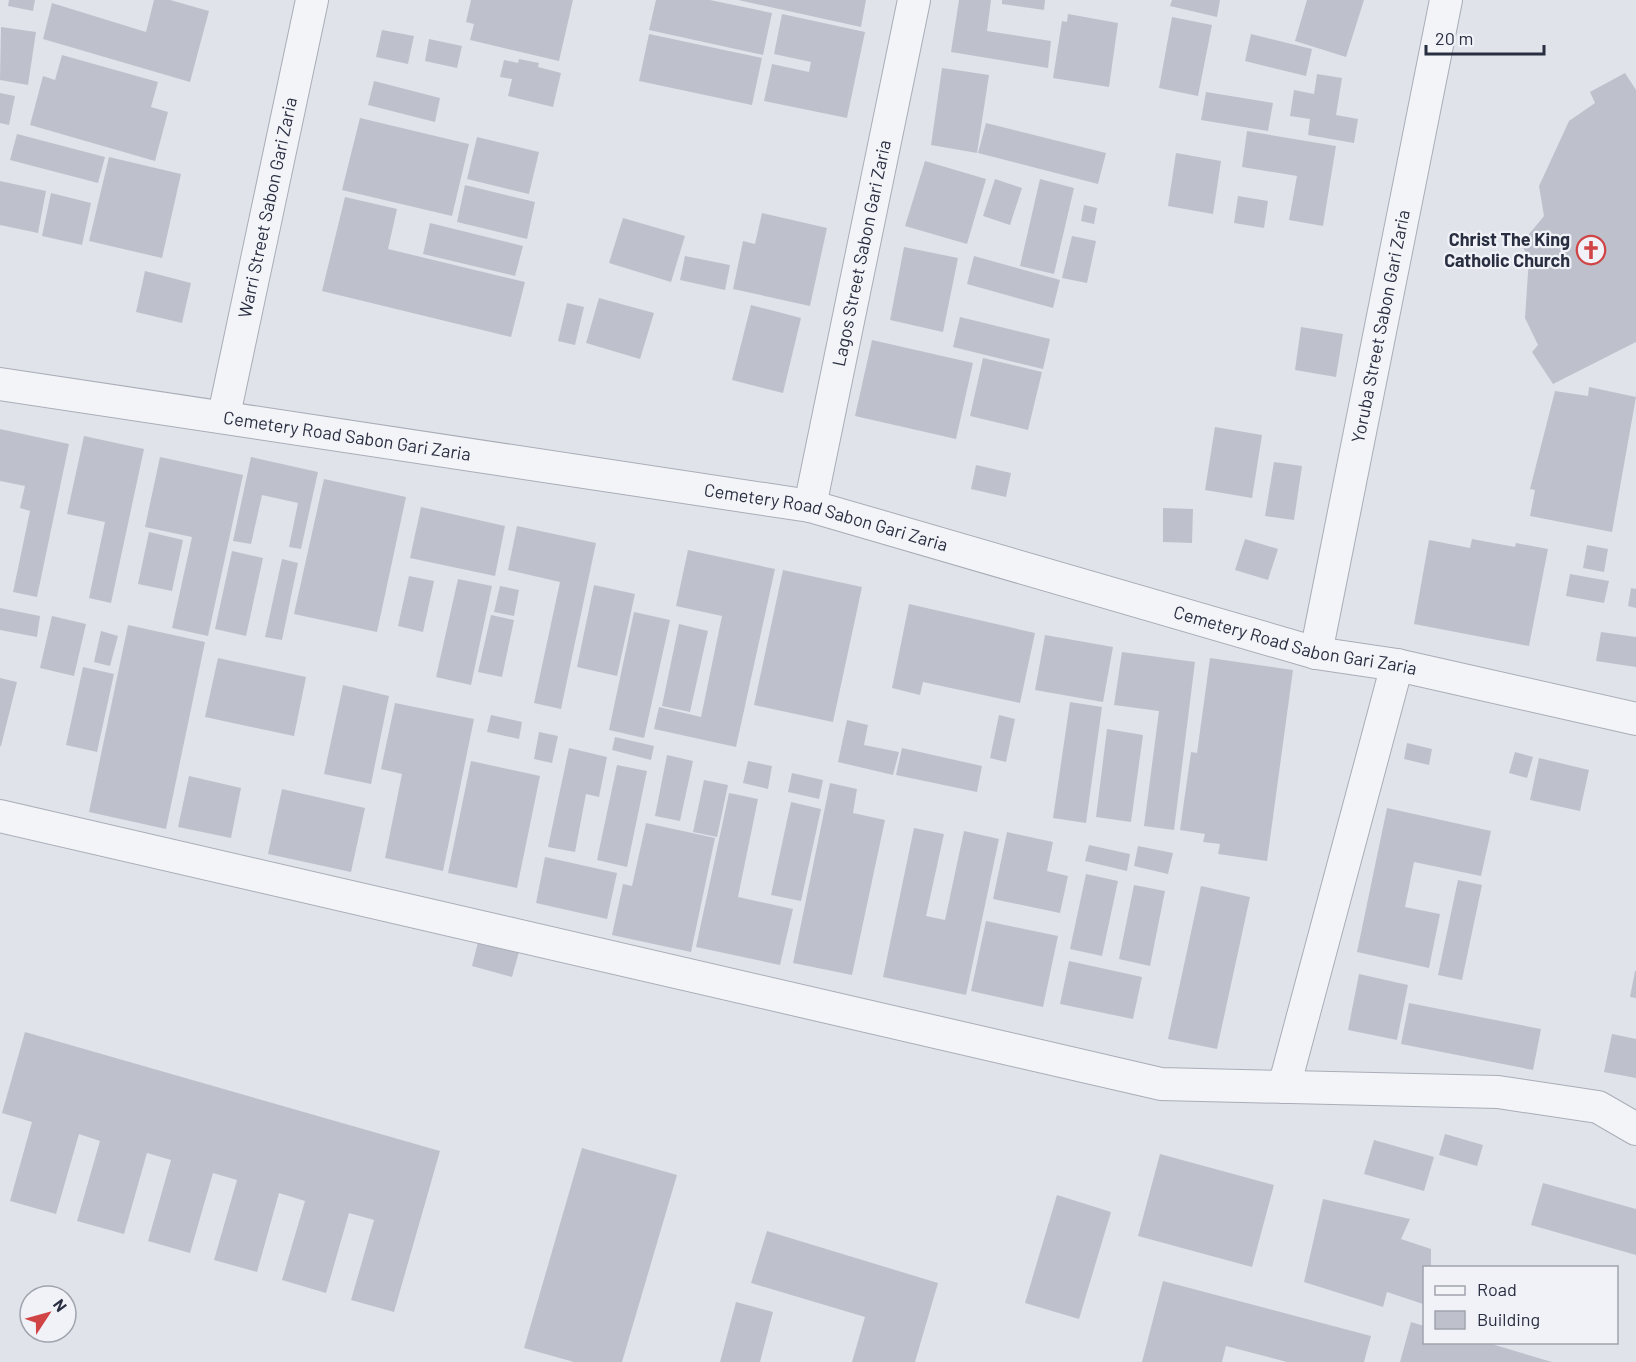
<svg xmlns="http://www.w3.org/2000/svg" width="1636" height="1362" viewBox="0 0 1636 1362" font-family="Barlow,sans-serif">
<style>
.building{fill:#bec1cc}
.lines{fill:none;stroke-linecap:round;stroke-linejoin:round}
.minor-casing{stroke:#a9adb7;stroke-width:34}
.minor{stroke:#f3f4f8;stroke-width:32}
.labels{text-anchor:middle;stroke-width:4.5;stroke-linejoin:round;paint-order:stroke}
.street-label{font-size:18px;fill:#292e41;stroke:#f0f2f7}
.poi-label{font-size:18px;font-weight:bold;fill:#292e41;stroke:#f0f2f7;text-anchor:end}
</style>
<rect width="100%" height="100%" fill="#e0e3e9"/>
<!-- building -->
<path class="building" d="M 9,0 L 35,0 L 33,11 L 8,6 Z
M 154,0 L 170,0 L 209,11 L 190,82 L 43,39 L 52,3 L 146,32 Z
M 471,0 L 573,0 L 559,61 L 470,40 L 474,24 L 466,22 Z
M 656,0 L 710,0 L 772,13 L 763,55 L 649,30 Z
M 738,0 L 866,0 L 861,27 Z
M 959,0 L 991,0 L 987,31 L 1051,41 L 1048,68 L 951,52 Z
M 1002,0 L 1045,0 L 1044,10 L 1002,4 Z
M 1172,0 L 1220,0 L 1217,17 L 1170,6 Z
M 1307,0 L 1364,0 L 1346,57 L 1295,41 Z
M 782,14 L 865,32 L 847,118 L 764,101 L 772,64 L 809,72 L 811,62 L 774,54 Z
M 1068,14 L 1118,23 L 1109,87 L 1053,78 L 1062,21 L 1067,22 Z
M 1172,17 L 1212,25 L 1198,96 L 1159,88 Z
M 1,27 L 36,32 L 28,85 L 0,80 Z
M 382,30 L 414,36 L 408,64 L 376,57 Z
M 649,34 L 762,58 L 752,105 L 639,81 Z
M 1251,34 L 1312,49 L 1306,76 L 1245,61 Z
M 429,39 L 462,46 L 457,68 L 425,61 Z
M 62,55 L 158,82 L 151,107 L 168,112 L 155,161 L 30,125 L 43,76 L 55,80 Z
M 519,59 L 539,63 L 538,67 L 561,73 L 553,107 L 508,96 L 512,79 L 500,77 L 504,60 L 518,63 Z
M 942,68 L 989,75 L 977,153 L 931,145 Z
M 1625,73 L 1636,90 L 1636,342 L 1553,384 L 1532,352 L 1538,345 L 1525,318 L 1529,258 L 1521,244 L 1544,216 L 1539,186 L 1569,121 L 1595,103 L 1590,92 Z
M 1317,74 L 1342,78 L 1336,115 L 1358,119 L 1354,143 L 1308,135 L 1310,119 L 1290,116 L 1294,90 L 1314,94 Z
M 374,81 L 440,98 L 435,122 L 368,105 Z
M 1206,92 L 1273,103 L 1268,131 L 1201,120 Z
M 0,93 L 15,96 L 9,125 L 0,123 Z
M 360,118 L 469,144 L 452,216 L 342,190 Z
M 986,123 L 1106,153 L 1098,184 L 978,153 Z
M 1247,131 L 1336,146 L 1323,226 L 1289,220 L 1297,176 L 1242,167 Z
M 17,134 L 105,157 L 98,183 L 10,160 Z
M 477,137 L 539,152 L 529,194 L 467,179 Z
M 1176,153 L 1221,161 L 1213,214 L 1168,206 Z
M 109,157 L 181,174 L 162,258 L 89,241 Z
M 925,161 L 986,179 L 967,244 L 905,226 Z
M 995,179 L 1022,188 L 1010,225 L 983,216 Z
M 1040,179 L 1074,188 L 1054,274 L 1020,266 Z
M 0,181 L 46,191 L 38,233 L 0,225 Z
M 465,185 L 535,202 L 527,239 L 457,222 Z
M 51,193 L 91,203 L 82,245 L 42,236 Z
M 1238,196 L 1268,201 L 1264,228 L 1234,223 Z
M 345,197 L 397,209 L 388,249 L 525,282 L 511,337 L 322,291 Z
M 1084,205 L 1097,208 L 1094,224 L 1081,221 Z
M 762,213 L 827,228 L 810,306 L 733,289 L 743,241 L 755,244 Z
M 623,218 L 685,236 L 671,282 L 609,263 Z
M 430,223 L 523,246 L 515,276 L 423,254 Z
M 1072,236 L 1096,241 L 1087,283 L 1062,278 Z
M 904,247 L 958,258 L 943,332 L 890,320 Z
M 685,256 L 730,265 L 725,290 L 680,280 Z
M 974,256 L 1060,280 L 1053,308 L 967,284 Z
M 145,271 L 191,283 L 182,323 L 136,312 Z
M 599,298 L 654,313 L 640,359 L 586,343 Z
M 567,303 L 584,307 L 575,345 L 558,341 Z
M 751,305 L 801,318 L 783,393 L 732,380 Z
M 960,317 L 1050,339 L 1043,369 L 953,347 Z
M 1301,327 L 1343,334 L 1336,377 L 1295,370 Z
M 872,340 L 973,363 L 956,439 L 855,416 Z
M 983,358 L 1042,372 L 1028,430 L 970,416 Z
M 1589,387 L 1636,397 L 1612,532 L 1530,516 L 1535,490 L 1530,489 L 1555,391 L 1588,396 Z
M 1215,427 L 1262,435 L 1252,498 L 1205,490 Z
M 0,429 L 69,444 L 37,597 L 13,592 L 30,511 L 20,508 L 25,486 L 0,481 Z
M 84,436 L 144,449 L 111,603 L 89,598 L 105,522 L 67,514 Z
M 160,457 L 243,475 L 208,636 L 172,628 L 192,537 L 145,527 Z
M 251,457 L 318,472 L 301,549 L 289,547 L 298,503 L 262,495 L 251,544 L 233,541 Z
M 1274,462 L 1302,466 L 1294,520 L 1265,516 Z
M 976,465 L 1011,473 L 1006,497 L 971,489 Z
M 324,479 L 406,497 L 377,632 L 294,614 Z
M 421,507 L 505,526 L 495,576 L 410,558 Z
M 1163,508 L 1193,509 L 1192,543 L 1163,542 Z
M 517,526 L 596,543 L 561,709 L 534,703 L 560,582 L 508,570 Z
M 149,532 L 183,540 L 172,591 L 138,584 Z
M 1245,539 L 1278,549 L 1268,580 L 1235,570 Z
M 1472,539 L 1515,547 L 1516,543 L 1548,549 L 1529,646 L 1414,624 L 1429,540 L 1470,548 Z
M 1587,545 L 1608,549 L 1604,572 L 1583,568 Z
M 688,550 L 775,569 L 736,747 L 654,729 L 659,707 L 701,717 L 722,616 L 676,606 Z
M 232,551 L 263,558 L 246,636 L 215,629 Z
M 282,559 L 298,563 L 282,640 L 265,637 Z
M 783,570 L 862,587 L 833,722 L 754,705 Z
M 1570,574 L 1609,581 L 1604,603 L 1566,596 Z
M 409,576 L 434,581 L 423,632 L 398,626 Z
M 458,579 L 492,586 L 471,685 L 436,677 Z
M 594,585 L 635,594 L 617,676 L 577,667 Z
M 500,586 L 519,590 L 514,616 L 494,612 Z
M 1631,588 L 1636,589 L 1636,608 L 1628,606 Z
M 909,604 L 1035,633 L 1020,703 L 923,682 L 920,695 L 892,688 Z
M 0,608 L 40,616 L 37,637 L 0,630 Z
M 634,612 L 670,620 L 644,738 L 609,730 Z
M 491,615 L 514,620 L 502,677 L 478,672 Z
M 52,616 L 86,624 L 74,676 L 40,668 Z
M 679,624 L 708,631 L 690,712 L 662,706 Z
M 128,625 L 205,642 L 166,829 L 89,812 Z
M 101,631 L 118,636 L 110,666 L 94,662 Z
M 1601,632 L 1636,637 L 1636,667 L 1596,661 Z
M 1045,635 L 1113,647 L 1103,702 L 1035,690 Z
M 1122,652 L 1195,662 L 1174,830 L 1144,826 L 1159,711 L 1114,705 Z
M 218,658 L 306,677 L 294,736 L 205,717 Z
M 1210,658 L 1293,670 L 1267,861 L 1218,854 L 1220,844 L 1203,842 L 1205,834 L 1180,830 L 1191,752 L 1197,753 Z
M 83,667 L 114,674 L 97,752 L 66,745 Z
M 0,678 L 17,682 L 1,746 L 0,746 Z
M 343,685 L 389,696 L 371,784 L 324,774 Z
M 1070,702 L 1102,707 L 1086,823 L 1053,818 Z
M 395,703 L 474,719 L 443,871 L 385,858 L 402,774 L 381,769 Z
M 491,715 L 522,722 L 519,739 L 487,732 Z
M 999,715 L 1015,719 L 1006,762 L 990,758 Z
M 847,720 L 868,725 L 864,745 L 899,752 L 893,775 L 838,762 Z
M 1107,729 L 1143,735 L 1131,822 L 1096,817 Z
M 539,732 L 558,736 L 552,763 L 534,759 Z
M 615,737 L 654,746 L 651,760 L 612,750 Z
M 1407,743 L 1432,749 L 1429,765 L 1404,759 Z
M 569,748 L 607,757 L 599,797 L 586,794 L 575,852 L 548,847 Z
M 902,748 L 982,766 L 977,792 L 896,775 Z
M 1515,752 L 1533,757 L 1527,778 L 1509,773 Z
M 667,755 L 693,761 L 680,821 L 655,816 Z
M 1539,758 L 1589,770 L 1580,811 L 1530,800 Z
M 471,761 L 540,776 L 517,888 L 448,873 Z
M 748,761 L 772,766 L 768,789 L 743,783 Z
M 617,765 L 647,771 L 627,867 L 597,860 Z
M 792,773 L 823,780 L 819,799 L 788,792 Z
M 189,776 L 241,788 L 231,838 L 178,827 Z
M 704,780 L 728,785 L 717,837 L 693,832 Z
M 830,783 L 857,789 L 853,813 L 885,820 L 852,975 L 793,963 Z
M 282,789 L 365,808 L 351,872 L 268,854 Z
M 729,793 L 758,799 L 738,897 L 793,909 L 780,965 L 696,947 Z
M 791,802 L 821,809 L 801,901 L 771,895 Z
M 1387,808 L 1491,831 L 1481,876 L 1414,862 L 1405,907 L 1440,914 L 1429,968 L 1357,952 Z
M 646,823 L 715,838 L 691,952 L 612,935 L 623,884 L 632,886 Z
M 914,828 L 944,834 L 926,916 L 945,920 L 964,831 L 999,839 L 966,995 L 883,977 Z
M 1007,832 L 1053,842 L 1047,871 L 1068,876 L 1060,913 L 993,899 Z
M 1089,845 L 1130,854 L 1127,871 L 1085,861 Z
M 1138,846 L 1173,853 L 1168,874 L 1134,866 Z
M 545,857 L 617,873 L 607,919 L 536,903 Z
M 1086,874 L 1118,881 L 1102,956 L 1070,949 Z
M 1458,880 L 1482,885 L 1462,980 L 1438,975 Z
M 1134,885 L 1165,891 L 1150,966 L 1119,959 Z
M 1201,886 L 1250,897 L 1217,1049 L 1168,1039 Z
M 986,921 L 1058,936 L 1043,1007 L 971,991 Z
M 478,942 L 519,952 L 512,977 L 472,966 Z
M 1069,961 L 1142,977 L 1133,1019 L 1060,1004 Z
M 1635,971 L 1636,971 L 1636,998 L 1630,997 Z
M 1359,974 L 1408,985 L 1397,1040 L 1348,1030 Z
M 1409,1003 L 1541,1029 L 1533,1070 L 1401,1044 Z
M 25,1032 L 440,1151 L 394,1312 L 351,1300 L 374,1220 L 349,1213 L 326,1293 L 282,1280 L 305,1201 L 279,1193 L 257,1272 L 214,1260 L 237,1180 L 213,1173 L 190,1253 L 148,1241 L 171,1160 L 147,1153 L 124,1234 L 77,1221 L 100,1141 L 79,1134 L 56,1214 L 10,1201 L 32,1122 L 2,1113 Z
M 1612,1034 L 1636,1039 L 1636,1078 L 1604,1072 Z
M 1445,1134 L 1483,1145 L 1477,1166 L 1439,1155 Z
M 1374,1140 L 1434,1157 L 1424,1191 L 1364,1174 Z
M 582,1148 L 677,1175 L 622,1362 L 574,1362 L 524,1348 Z
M 1160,1154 L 1274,1185 L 1252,1267 L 1138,1236 Z
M 1543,1183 L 1636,1209 L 1636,1255 L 1531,1225 Z
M 1057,1195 L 1111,1212 L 1079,1319 L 1025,1303 Z
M 1323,1199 L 1410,1219 L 1401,1239 L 1431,1249 L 1431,1268 L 1424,1268 L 1423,1304 L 1387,1292 L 1383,1307 L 1304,1282 Z
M 767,1231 L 938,1283 L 915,1362 L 852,1362 L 865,1317 L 751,1283 Z
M 1163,1281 L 1371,1336 L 1364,1362 L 1287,1362 L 1226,1346 L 1222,1362 L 1142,1362 Z
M 736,1302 L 773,1312 L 760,1362 L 720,1362 Z
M 1411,1322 L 1424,1326 L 1424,1342 L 1485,1342 L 1552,1362 L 1400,1362 Z"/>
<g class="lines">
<!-- minor casing -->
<g class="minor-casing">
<g id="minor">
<path id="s1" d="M 0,384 L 810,506 L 1316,653 L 1397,665 L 1636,719"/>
<path id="s2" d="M 224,415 L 312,0"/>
<path id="s3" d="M 810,506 L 914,0"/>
<path id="s4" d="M 1316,653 L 1446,0"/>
<path d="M 0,816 L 1161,1084 L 1498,1092 L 1598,1107 L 1636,1129"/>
<path d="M 1284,1087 L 1397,665"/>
</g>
</g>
<!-- minor -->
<use href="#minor" class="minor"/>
</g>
<!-- icons -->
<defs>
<g id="church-ring" transform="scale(1.5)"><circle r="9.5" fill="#f0f2f7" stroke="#d04446" stroke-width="1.5"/><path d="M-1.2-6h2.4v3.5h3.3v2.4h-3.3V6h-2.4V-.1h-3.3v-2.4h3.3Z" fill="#d04446"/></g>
</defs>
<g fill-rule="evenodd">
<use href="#church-ring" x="1591" y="250"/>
</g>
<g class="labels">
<!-- street labels -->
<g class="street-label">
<text dy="6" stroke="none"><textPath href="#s2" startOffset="212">Warri Street Sabon Gari Zaria</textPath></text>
<text dy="6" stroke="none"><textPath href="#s3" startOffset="258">Lagos Street Sabon Gari Zaria</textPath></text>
<text dy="6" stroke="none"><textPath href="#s4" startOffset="333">Yoruba Street Sabon Gari Zaria</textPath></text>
<text dy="6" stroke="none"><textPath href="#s1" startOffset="351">Cemetery Road Sabon Gari Zaria</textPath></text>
<text dy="6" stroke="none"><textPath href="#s1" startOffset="837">Cemetery Road Sabon Gari Zaria</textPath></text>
<text dy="6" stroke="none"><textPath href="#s1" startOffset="1323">Cemetery Road Sabon Gari Zaria</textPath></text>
</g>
<!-- poi labels -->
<g class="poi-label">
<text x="1570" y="246">Christ The King<tspan x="1570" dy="21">Catholic Church</tspan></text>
</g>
</g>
<!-- legend -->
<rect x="1423" y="1266" width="195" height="78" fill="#f0f2f7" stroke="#a0a4ae" stroke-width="1.5"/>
<rect x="1435" y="1286" width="30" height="9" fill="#f3f4f8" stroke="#a0a4ae" stroke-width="1.5"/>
<text x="1477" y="1296" font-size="18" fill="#292e41">Road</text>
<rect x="1435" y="1311" width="30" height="18" fill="#bec1cc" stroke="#a0a4ae" stroke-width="1.5"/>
<text x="1477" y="1326" font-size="18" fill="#292e41">Building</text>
<!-- north arrow -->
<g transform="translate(48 1314) rotate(54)"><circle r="28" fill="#f0f2f7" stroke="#a0a4ae" stroke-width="1.5"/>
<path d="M0-4.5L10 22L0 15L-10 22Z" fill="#d04446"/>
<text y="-9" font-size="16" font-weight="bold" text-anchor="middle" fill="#292e41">N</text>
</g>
<!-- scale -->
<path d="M1426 45v9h118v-9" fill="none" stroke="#292e41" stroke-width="3"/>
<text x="1435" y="45" font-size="18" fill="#292e41" stroke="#f0f2f7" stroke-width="4.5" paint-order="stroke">20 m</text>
</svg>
